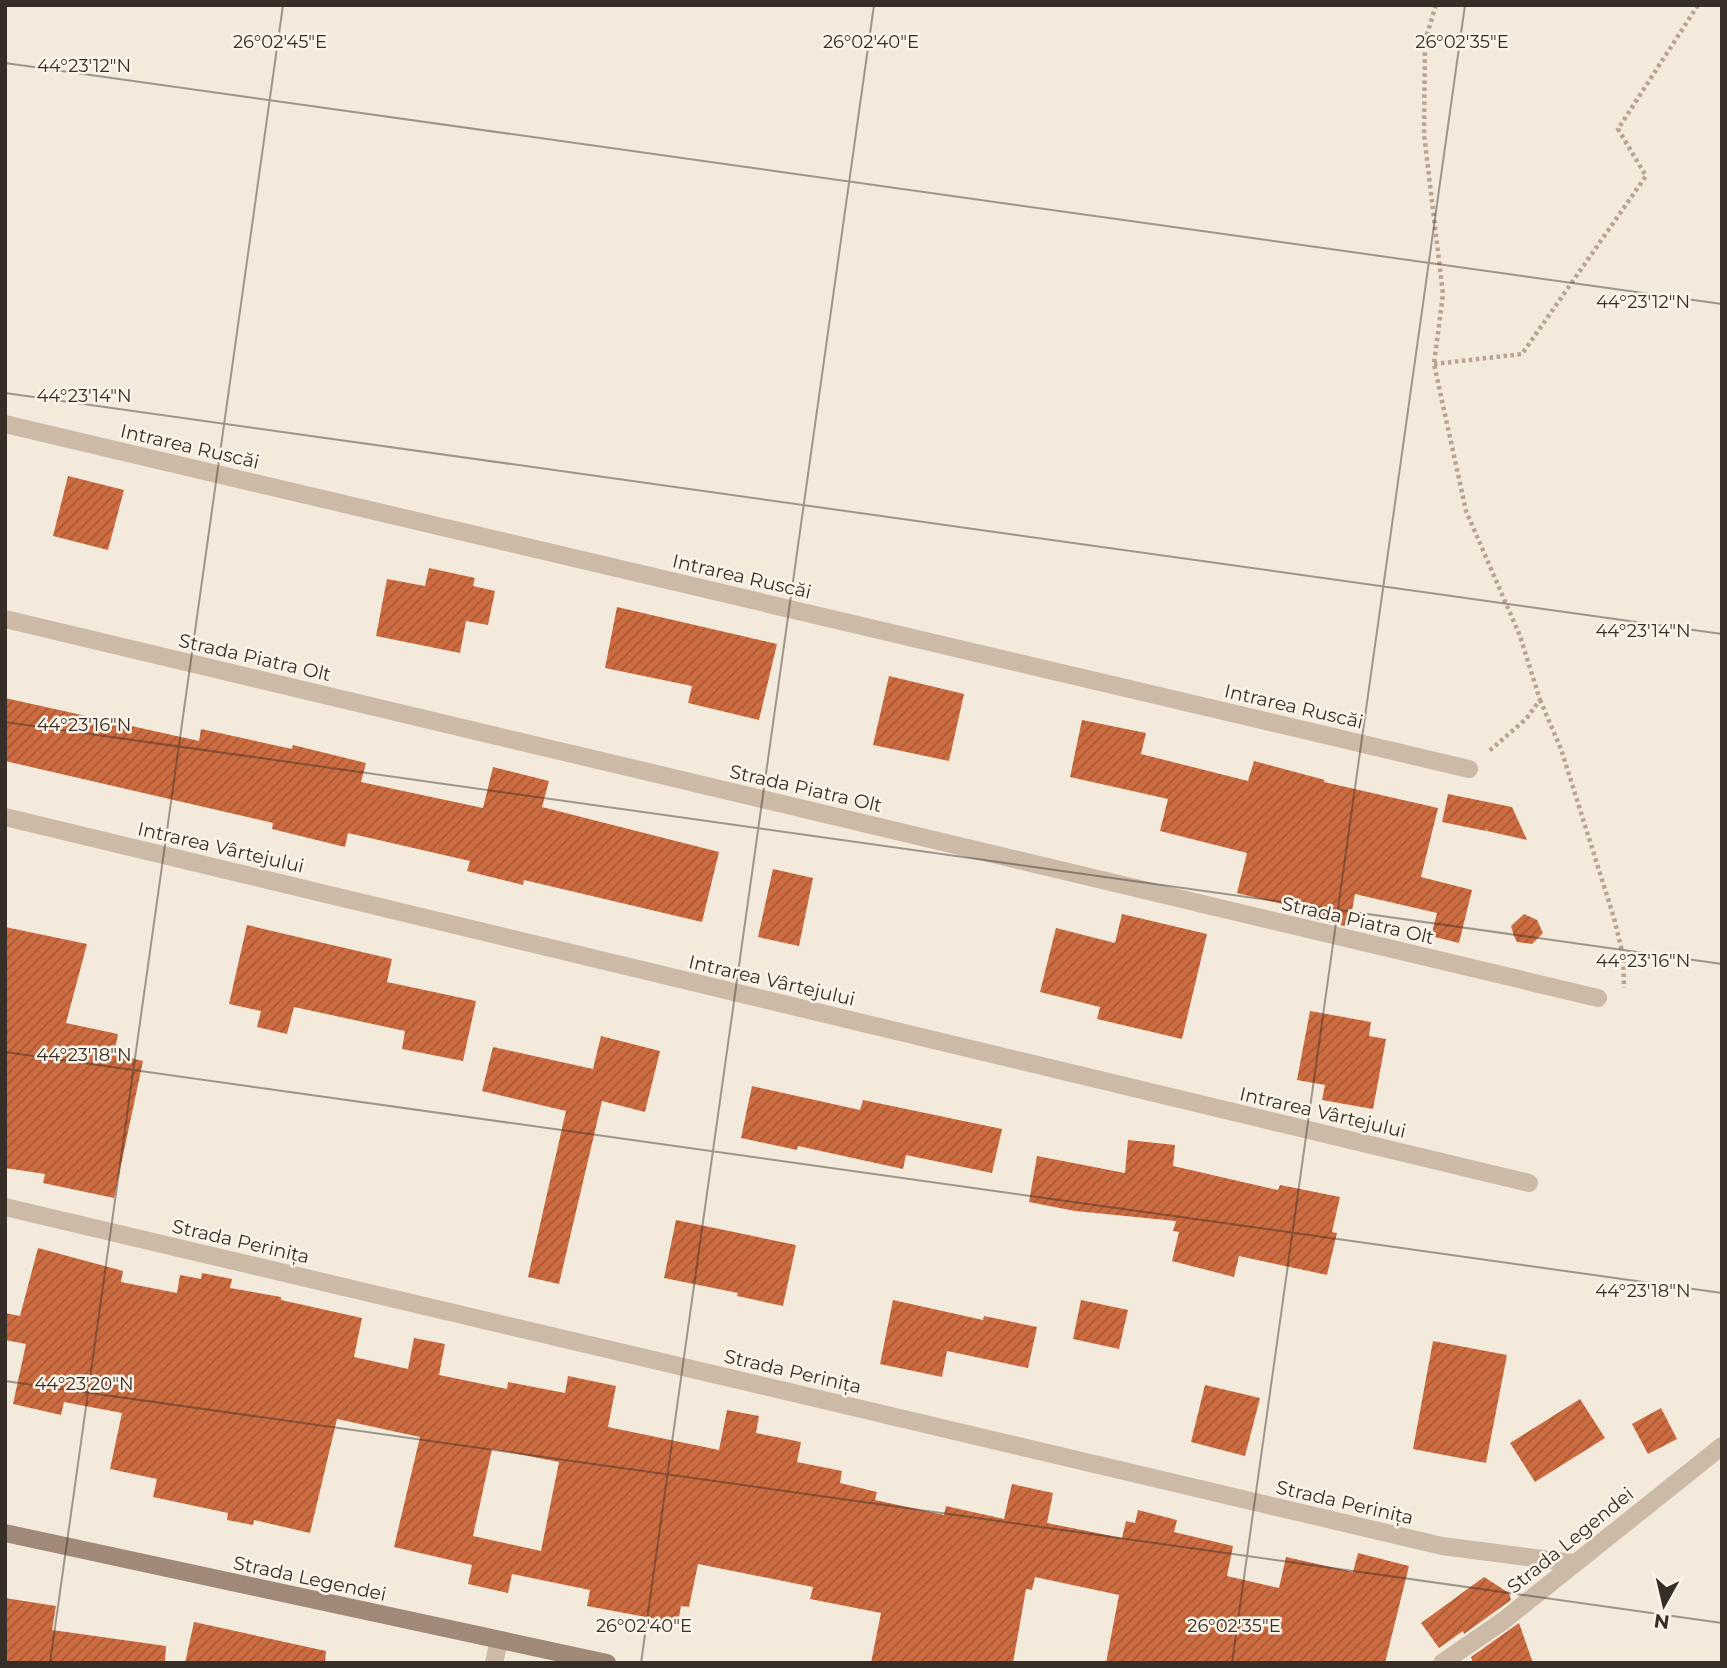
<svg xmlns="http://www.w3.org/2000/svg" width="1727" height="1668" viewBox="0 0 1727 1668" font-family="Montserrat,sans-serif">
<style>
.building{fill:url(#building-hatch);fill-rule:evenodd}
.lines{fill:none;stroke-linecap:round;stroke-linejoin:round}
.path{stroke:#b8a491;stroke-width:4.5;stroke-dasharray:3.5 3.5;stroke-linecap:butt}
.street{stroke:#ccbaa7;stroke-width:18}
.secondary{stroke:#a08978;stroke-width:18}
.ticks{fill:none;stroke:#382e28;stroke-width:2;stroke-opacity:0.45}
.labels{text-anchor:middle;stroke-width:5;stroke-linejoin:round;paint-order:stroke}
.street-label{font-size:19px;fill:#382e28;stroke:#fbf4e9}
.ticks-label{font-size:18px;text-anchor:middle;fill:#382e28;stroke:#fbf4e9;stroke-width:5;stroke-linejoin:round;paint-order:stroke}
</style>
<defs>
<pattern id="building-hatch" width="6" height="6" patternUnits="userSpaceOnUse" patternTransform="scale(1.75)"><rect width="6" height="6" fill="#cd6c41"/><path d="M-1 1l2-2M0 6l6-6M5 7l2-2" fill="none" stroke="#a75936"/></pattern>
</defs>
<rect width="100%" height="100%" fill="#f3eadc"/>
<!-- building -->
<path class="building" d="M 68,476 L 124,490 L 108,550 L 53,536 Z
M 429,568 L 475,578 L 473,586 L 495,591 L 488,625 L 466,621 L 460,653 L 376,636 L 387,579 L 425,586 Z
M 617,607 L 777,644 L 759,720 L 688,703 L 692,686 L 605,668 Z
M 889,676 L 964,694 L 949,761 L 873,745 Z
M 5,698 L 199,741 L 201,729 L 292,749 L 293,745 L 366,763 L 361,782 L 483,808 L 493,767 L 549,781 L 542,807 L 719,852 L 702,922 L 524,880 L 523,885 L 467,871 L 470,861 L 348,833 L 345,847 L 272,829 L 273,823 L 5,761 Z
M 1082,720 L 1146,733 L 1141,754 L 1248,781 L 1254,761 L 1325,780 L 1324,782 L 1438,808 L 1421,877 L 1472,890 L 1459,943 L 1431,936 L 1437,913 L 1355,894 L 1349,927 L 1310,918 L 1312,911 L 1237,893 L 1247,853 L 1160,831 L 1168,799 L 1070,777 Z
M 1448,794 L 1512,807 L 1527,840 L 1487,831 L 1486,828 L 1486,831 L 1442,822 Z
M 773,869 L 813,878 L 799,946 L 758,937 Z
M 1122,914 L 1207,934 L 1182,1039 L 1097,1019 L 1100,1007 L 1040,992 L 1056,928 L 1115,943 Z
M 1524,914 L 1537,920 L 1543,933 L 1532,944 L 1517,942 L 1514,936 L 1511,926 Z
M 247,925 L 392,959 L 387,982 L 476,1001 L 463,1061 L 402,1049 L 405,1031 L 294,1007 L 287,1034 L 257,1027 L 261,1011 L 229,1004 Z
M 5,927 L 87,944 L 66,1023 L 118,1034 L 114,1054 L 143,1061 L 114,1198 L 43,1183 L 45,1174 L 5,1168 Z
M 1310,1011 L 1371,1022 L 1369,1036 L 1386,1039 L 1373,1109 L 1322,1100 L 1325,1085 L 1297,1080 Z
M 601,1036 L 660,1051 L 645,1112 L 602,1101 L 559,1284 L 528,1277 L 566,1111 L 482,1091 L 493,1047 L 593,1069 Z
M 752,1086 L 860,1110 L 863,1100 L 1002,1129 L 992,1173 L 906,1155 L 903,1169 L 798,1146 L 797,1150 L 741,1138 Z
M 1128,1140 L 1175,1145 L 1173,1166 L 1278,1190 L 1280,1185 L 1340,1197 L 1332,1232 L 1337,1233 L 1327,1275 L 1239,1256 L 1234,1277 L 1172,1261 L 1179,1232 L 1173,1231 L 1176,1221 L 1075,1211 L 1029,1202 L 1037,1156 L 1125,1173 Z
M 676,1220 L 796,1245 L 783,1306 L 737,1296 L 738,1293 L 664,1278 Z
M 38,1248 L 123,1271 L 121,1282 L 177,1293 L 180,1275 L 201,1279 L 202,1273 L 232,1279 L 230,1288 L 281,1297 L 281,1300 L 362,1318 L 354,1357 L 408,1369 L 414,1338 L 445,1344 L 439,1375 L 507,1389 L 508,1382 L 565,1393 L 568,1376 L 616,1386 L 608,1427 L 719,1450 L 727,1410 L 759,1416 L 756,1433 L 801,1442 L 797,1462 L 842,1471 L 840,1483 L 877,1492 L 875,1500 L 944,1515 L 946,1506 L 1004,1519 L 1012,1484 L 1053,1493 L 1047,1523 L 1122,1538 L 1126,1521 L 1135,1523 L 1138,1510 L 1177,1520 L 1174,1532 L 1233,1546 L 1227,1576 L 1279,1588 L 1286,1557 L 1353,1572 L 1358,1553 L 1409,1566 L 1385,1663 L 1106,1663 L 1119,1595 L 1035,1577 L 1032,1590 L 1026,1589 L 1013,1663 L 871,1663 L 881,1613 L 810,1599 L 813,1587 L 698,1564 L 689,1607 L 681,1606 L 678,1623 L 587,1606 L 590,1590 L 512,1574 L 508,1593 L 468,1584 L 472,1565 L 394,1547 L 420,1437 L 337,1419 L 310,1533 L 254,1520 L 253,1525 L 227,1520 L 228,1513 L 153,1497 L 157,1479 L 110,1469 L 122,1413 L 64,1402 L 61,1415 L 13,1404 L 26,1344 L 5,1340 L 5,1313 L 20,1316 ZM 492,1449 L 559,1462 L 541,1551 L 473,1536 Z
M 893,1300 L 983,1320 L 984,1316 L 1037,1327 L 1028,1368 L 947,1351 L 942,1377 L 880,1364 Z
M 1081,1300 L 1128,1310 L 1119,1349 L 1073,1339 Z
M 1433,1341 L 1507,1355 L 1486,1463 L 1413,1449 Z
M 1205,1385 L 1260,1398 L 1245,1456 L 1191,1442 Z
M 1580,1399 L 1605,1438 L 1535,1482 L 1510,1443 Z
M 1661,1408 L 1677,1439 L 1648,1454 L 1632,1424 Z
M 1484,1577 L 1509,1593 L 1511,1600 L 1464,1634 L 1463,1631 L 1439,1648 L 1421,1623 Z
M 5,1598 L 56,1606 L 52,1630 L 166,1646 L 165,1663 L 5,1663 Z
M 194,1622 L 326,1651 L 325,1663 L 185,1663 Z
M 1519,1623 L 1533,1663 L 1473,1663 L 1471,1657 Z"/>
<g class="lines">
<!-- path -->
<path class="path" d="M 1436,5 L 1425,41 L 1424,134 L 1443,294 L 1434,364 L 1466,511 L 1520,636 L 1540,700 L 1526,719 L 1488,752
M 1434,364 L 1522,354 L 1646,176 L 1618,129 L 1698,5
M 1540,700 L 1561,749 L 1614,918 L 1623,955 L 1624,988"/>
<!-- street -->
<path class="street" d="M 5,424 L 1469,769
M 5,619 L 1598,998
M 5,817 L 1529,1183
M 5,1207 L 1442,1546 L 1574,1563
M 494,1663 L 499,1640
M 1442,1663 L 1503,1621 L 1722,1446"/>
<!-- secondary -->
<path class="secondary" d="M 5,1533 L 607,1663"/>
</g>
<!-- ticks -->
<path class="ticks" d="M 5,63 L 1722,304M 5,393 L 1722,634M 5,722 L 1722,964M 5,1052 L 1722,1293M 5,1381 L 1722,1623M 50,1663 L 283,5M 641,1663 L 874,5M 1232,1663 L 1465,5"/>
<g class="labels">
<!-- street labels -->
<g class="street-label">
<text transform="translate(190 446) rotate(13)" y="7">Intrarea Ruscăi</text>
<text transform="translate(742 576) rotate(13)" y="7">Intrarea Ruscăi</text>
<text transform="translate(255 657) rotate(13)" y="7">Strada Piatra Olt</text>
<text transform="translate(1294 706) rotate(13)" y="7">Intrarea Ruscăi</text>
<text transform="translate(806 788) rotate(13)" y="7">Strada Piatra Olt</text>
<text transform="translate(221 847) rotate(13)" y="7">Intrarea Vârtejului</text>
<text transform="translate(1358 920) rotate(13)" y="7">Strada Piatra Olt</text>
<text transform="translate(772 980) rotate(13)" y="7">Intrarea Vârtejului</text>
<text transform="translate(1323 1112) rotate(13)" y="7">Intrarea Vârtejului</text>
<text transform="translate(241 1241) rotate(13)" y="7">Strada Perinița</text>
<text transform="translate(793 1371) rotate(13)" y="7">Strada Perinița</text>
<text transform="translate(1345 1502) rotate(13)" y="7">Strada Perinița</text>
<text transform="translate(1570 1540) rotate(-39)" y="7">Strada Legendei</text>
<text transform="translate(310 1578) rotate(12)" y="7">Strada Legendei</text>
</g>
</g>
<g class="ticks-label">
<text x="280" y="48">26°02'45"E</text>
<text x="871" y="48">26°02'40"E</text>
<text x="1462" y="48">26°02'35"E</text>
<text x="84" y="72">44°23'12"N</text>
<text x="1643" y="308">44°23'12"N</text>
<text x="84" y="402">44°23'14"N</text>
<text x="1643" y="637">44°23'14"N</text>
<text x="84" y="731">44°23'16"N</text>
<text x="1643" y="967">44°23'16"N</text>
<text x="84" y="1061">44°23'18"N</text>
<text x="1643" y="1297">44°23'18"N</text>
<text x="84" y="1390">44°23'20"N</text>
<text x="644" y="1632">26°02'40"E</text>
<text x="1234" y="1632">26°02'35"E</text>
</g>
<!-- border -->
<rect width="1727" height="1668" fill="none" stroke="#382e28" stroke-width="14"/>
<!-- north arrow -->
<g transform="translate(1664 1605) rotate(188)" stroke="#fbf4e9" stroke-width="5" paint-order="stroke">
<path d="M0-5L12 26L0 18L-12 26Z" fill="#382e28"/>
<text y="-10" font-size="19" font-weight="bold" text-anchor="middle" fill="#382e28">N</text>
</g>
</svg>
